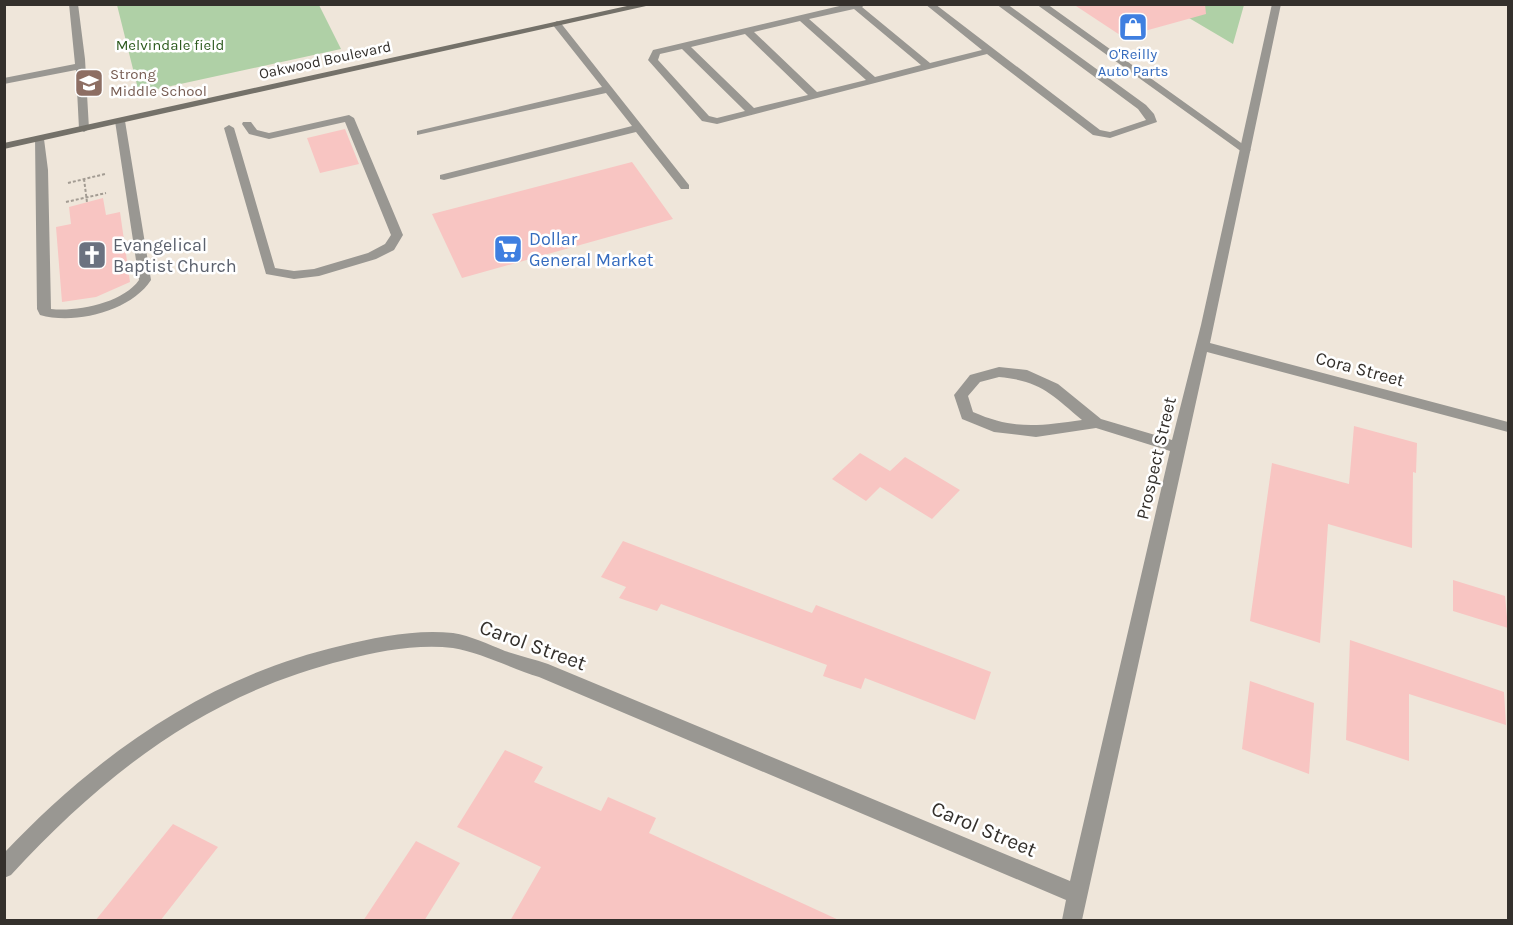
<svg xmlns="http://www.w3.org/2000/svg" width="1513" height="925" viewBox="0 0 1513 925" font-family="Karla,sans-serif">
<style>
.green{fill:#afd0a6}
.building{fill:#f8c5c2}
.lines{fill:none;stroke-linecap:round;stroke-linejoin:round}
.path{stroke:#a39c93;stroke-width:2;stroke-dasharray:3 2;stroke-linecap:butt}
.service{fill:#999792;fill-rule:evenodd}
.minor{fill:#999792;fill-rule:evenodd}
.secondary{fill:#747169;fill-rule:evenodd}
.labels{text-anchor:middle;stroke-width:5;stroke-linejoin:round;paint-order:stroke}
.far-park-label{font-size:15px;fill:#2d5a1e;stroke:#fff}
.far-shop-label{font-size:15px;fill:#366cbe;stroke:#fff}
.far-street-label{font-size:15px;fill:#34302c;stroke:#fff}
.far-education-label{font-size:15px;fill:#785e54;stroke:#fff;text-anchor:start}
.shop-label{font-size:18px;fill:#366cbe;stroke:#fff;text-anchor:start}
.worship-label{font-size:18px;fill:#5b616d;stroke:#fff;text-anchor:start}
.street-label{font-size:18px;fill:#34302c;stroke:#fff}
.near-street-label{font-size:21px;fill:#34302c;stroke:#fff}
</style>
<rect width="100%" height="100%" fill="#efe6da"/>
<!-- green -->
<path class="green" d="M 117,5 L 319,5 L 341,49 L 139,93 Z
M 1167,5 L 1244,5 L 1233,44 Z"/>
<!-- building -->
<path class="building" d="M 1073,4 L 1205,4 L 1206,14 L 1123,37 Z
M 345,129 L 359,164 L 320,173 L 307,138 Z
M 632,162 L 673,219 L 462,278 L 432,214 Z
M 103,198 L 106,215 L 120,212 L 130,282 L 96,297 L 62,302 L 56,227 L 71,224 L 69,207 Z
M 1354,426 L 1417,443 L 1416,473 L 1413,472 L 1412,548 L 1328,524 L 1320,643 L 1250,621 L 1272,463 L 1349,484 Z
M 860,453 L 890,471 L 905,457 L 960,490 L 932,519 L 880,487 L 866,501 L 832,479 Z
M 623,541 L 812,613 L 816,605 L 991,672 L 975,720 L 865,678 L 861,689 L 823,676 L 827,665 L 661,604 L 657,611 L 619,598 L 626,587 L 601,577 Z
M 1453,580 L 1505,596 L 1508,628 L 1453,611 Z
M 1350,640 L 1504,692 L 1506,725 L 1409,694 L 1409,761 L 1346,740 Z
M 1250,681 L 1314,703 L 1309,774 L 1242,749 Z
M 505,750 L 543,767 L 534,782 L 601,811 L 608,797 L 656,818 L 649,833 L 841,921 L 510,921 L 541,867 L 457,827 Z
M 173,824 L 218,847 L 160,921 L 95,921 Z
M 416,841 L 460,863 L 424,921 L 363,921 Z"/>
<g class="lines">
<!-- path -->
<path class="path" d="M 84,179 L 87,202
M 68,183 L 105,174
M 66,202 L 106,193"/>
<!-- service -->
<path class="service" d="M 69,4 L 78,4 L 85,59 L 89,129 L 84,132 L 79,129 L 76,70 L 4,84 L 4,78 L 75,64 Z
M 848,4 L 866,4 L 862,7 L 930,63 L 982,50 L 925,4 L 935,4 L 1100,130 L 1110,132 L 1146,120 L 1138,109 L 996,4 L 1007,4 L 1146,105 L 1154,114 L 1157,122 L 1110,138 L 1093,135 L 987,54 L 717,124 L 702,121 L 648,60 L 653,50 ZM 854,9 L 921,65 L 875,77 L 809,19 ZM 800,21 L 866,80 L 817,92 L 754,32 ZM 745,34 L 808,95 L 754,108 L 691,47 ZM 682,49 L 745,111 L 717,118 L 709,116 L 658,60 L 660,54 Z
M 1036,4 L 1047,4 L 1251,150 L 1246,153 L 1242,152 Z
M 557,21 L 560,22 L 689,185 L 689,189 L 681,189 L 636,132 L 444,180 L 440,179 L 440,175 L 632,126 L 606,93 L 417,135 L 417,131 L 602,87 L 552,24 Z
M 349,115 L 354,118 L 403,235 L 394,250 L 376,259 L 319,276 L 294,279 L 266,274 L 224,128 L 229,125 L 234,128 L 275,268 L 294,271 L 314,269 L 368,253 L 385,244 L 391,235 L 345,122 L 269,139 L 249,134 L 242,124 L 243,122 L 251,122 L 257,130 L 269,133 Z
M 120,118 L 125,121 L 151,280 C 131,311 75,325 40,315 L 37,309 L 35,137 L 39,136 L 44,139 L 48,170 L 51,309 C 77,312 123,303 139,280 L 115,121 Z"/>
<!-- minor -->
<path class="minor" d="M 1272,4 L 1281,4 L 1210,343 L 1508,422 L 1508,432 L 1207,352 L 1082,920 L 1062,920 L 1066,900 L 539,677 C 513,669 479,652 453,648 C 417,644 380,651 345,660 C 207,694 106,772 11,875 L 4,878 L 4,853 C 98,754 207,677 340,646 C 377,637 416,629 453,633 C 471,636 488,644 505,651 C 519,656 534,659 548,664 L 1070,881 L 1170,451 L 1096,428 L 1036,437 L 994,432 L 962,419 L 954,395 L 970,375 L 999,367 L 1027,370 L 1058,384 L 1101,419 L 1172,440 L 1201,325 ZM 999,377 C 1041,381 1051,394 1082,420 C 1039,426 1014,430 973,412 L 968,396 L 980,382 Z"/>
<!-- secondary -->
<path class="secondary" d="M 636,4 L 655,4 L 4,149 L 4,143 Z"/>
</g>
<!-- icons -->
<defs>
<g id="shop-square" transform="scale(1.5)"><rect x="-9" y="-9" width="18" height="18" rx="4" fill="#3f7fe0" stroke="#fff"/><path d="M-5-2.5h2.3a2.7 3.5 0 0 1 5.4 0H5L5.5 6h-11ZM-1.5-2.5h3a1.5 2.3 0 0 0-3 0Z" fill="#fff"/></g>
<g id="school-square" transform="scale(1.5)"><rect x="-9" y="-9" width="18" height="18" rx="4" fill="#8d6e63" stroke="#fff"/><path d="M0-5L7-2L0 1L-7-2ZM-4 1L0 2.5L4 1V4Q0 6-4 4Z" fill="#fff"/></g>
<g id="supermarket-square" transform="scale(1.5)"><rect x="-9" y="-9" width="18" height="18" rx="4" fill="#3f7fe0" stroke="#fff"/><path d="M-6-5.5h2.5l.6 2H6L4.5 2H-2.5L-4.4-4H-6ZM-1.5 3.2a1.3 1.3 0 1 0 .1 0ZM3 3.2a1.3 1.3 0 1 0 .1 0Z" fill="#fff"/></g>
<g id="church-square" transform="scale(1.5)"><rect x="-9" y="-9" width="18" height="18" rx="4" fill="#6b7280" stroke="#fff"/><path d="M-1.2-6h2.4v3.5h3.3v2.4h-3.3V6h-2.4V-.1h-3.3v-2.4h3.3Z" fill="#fff"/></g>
</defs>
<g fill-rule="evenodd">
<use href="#shop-square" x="1133" y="27"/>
<use href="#school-square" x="89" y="83"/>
<use href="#supermarket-square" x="508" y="249"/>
<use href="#church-square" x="92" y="255"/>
</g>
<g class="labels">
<!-- far-park labels -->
<g class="far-park-label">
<text x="170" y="50">Melvindale field</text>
</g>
<!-- far-shop labels -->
<g class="far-shop-label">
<text x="1133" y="59">O'Reilly<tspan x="1133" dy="17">Auto Parts</tspan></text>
</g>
<!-- far-street labels -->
<g class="far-street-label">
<text transform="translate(325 60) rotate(-12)" y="5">Oakwood Boulevard</text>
</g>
<!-- far-education labels -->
<g class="far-education-label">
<text x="110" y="79">Strong<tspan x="110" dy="17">Middle School</tspan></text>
</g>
<!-- shop labels -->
<g class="shop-label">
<text x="529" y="245">Dollar<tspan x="529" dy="21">General Market</tspan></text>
</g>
<!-- worship labels -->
<g class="worship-label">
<text x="113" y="251">Evangelical<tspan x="113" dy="21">Baptist Church</tspan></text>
</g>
<!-- street labels -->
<g class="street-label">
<text transform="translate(1360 369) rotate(15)" y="6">Cora Street</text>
<text transform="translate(1156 458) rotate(-77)" y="6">Prospect Street</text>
</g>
<!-- near-street labels -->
<g class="near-street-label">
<text transform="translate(533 645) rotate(20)" y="7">Carol Street</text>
<text transform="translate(984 829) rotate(23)" y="7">Carol Street</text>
</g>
</g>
<!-- border -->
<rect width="1513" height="925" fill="none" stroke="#34302c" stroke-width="12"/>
</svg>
